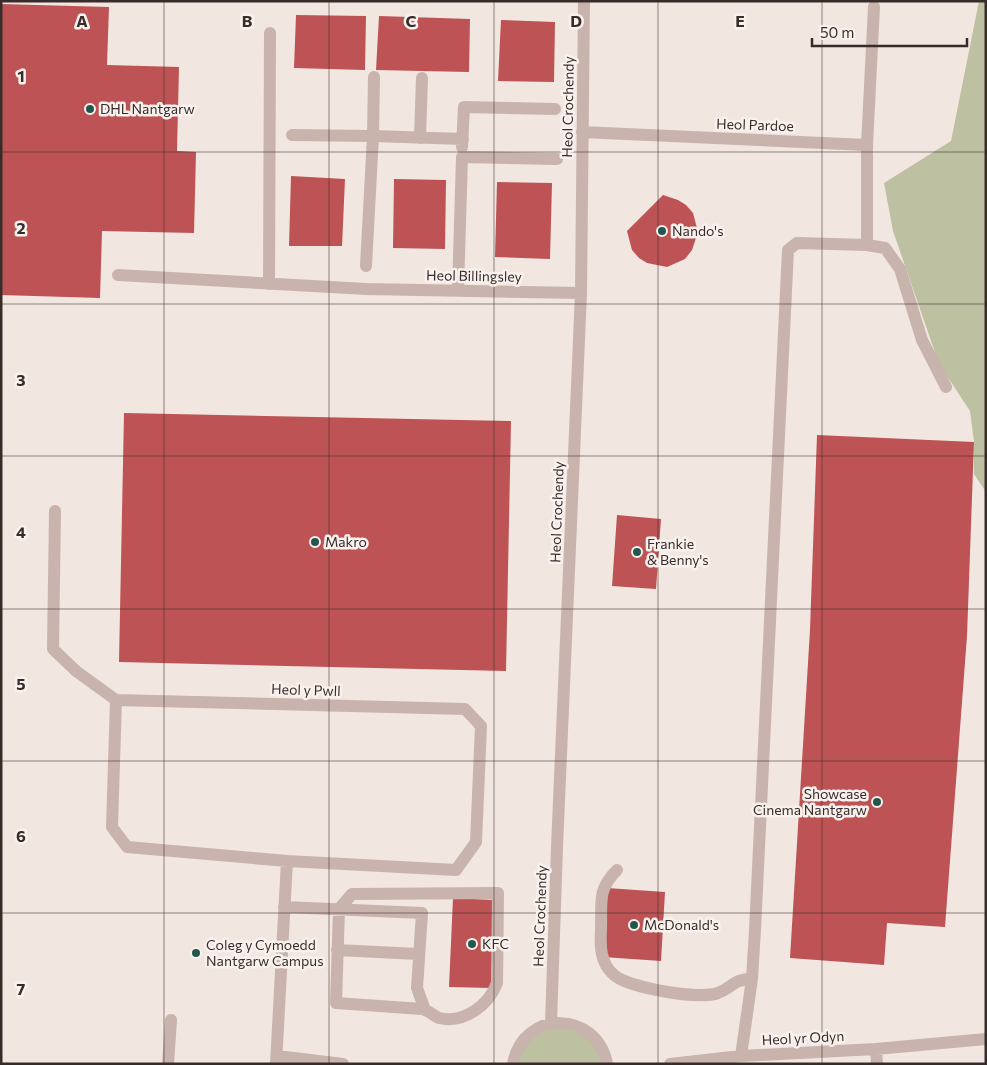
<svg xmlns="http://www.w3.org/2000/svg" width="987" height="1065" viewBox="0 0 987 1065" font-family="Commissioner,sans-serif">
<style>
.green{fill:#bec0a2}
.building{fill:#bd5354}
.lines{fill:none;stroke-linecap:round;stroke-linejoin:round}
.minor{stroke:#c9b3ad;stroke-width:12}
.grid{fill:none;stroke:#382c2b;stroke-width:1;stroke-opacity:0.55}
.poi-dot{fill:#23574e;stroke:#f9f1ed;stroke-width:2}
.labels{text-anchor:middle;stroke-width:5;stroke-linejoin:round;paint-order:stroke}
.street-label{font-size:14px;fill:#382c2b;stroke:#f9f1ed}
.poi-label{font-size:14px;fill:#382c2b;stroke:#f9f1ed;text-anchor:start}
.grid-label{font-size:16px;text-anchor:middle;font-weight:bold;fill:#382c2b;stroke:#f9f1ed;stroke-width:5;stroke-linejoin:round;paint-order:stroke}
</style>
<rect width="100%" height="100%" fill="#f2e6e1"/>
<!-- green -->
<path class="green" d="M 979,1 L 986,1 L 986,492 L 974,474 L 974,442 L 970,411 L 939,364 L 893,231 L 884,183 L 951,141 Z
M 536,1029 L 584,1029 L 607,1064 L 513,1064 Z"/>
<!-- building -->
<path class="building" d="M 1,4 L 109,7 L 107,65 L 179,67 L 177,151 L 196,152 L 194,233 L 102,231 L 100,298 L 1,295 Z
M 296,15 L 366,16 L 365,70 L 294,68 Z
M 379,16 L 470,19 L 469,72 L 376,70 Z
M 501,20 L 555,22 L 554,82 L 498,81 Z
M 291,176 L 345,179 L 342,246 L 289,246 Z
M 394,179 L 446,180 L 445,249 L 393,248 Z
M 497,182 L 552,183 L 550,259 L 495,257 Z
M 663,195 L 678,200 L 686,205 L 693,213 L 698,232 L 692,250 L 685,259 L 667,267 L 647,263 L 639,258 L 632,250 L 627,231 Z
M 124,413 L 511,421 L 506,671 L 119,662 Z
M 817,435 L 974,442 L 967,636 L 945,927 L 887,923 L 884,965 L 790,958 L 810,630 Z
M 617,515 L 661,519 L 656,589 L 612,586 Z
M 607,888 L 665,892 L 661,961 L 603,957 Z
M 453,898 L 494,900 L 491,988 L 449,987 Z"/>
<g class="lines">
<!-- minor -->
<path class="minor" d="M 582,132 L 867,145 L 867,245 L 797,243 L 788,250 L 755,930 L 752,979 L 741,1056
M 292,135 L 373,136 L 374,77
M 420,138 L 422,78
M 867,145 L 874,7
M 462,147 L 464,107 L 555,109
M 867,245 L 885,248 L 900,269 L 922,340 L 946,387
M 366,266 L 373,136 L 463,139
M 118,275 L 367,289 L 581,293
M 269,284 L 270,33
M 458,290 L 462,157 L 557,159
M 55,511 L 53,649 L 76,671 L 116,700
M 116,700 L 465,709 L 481,726 L 476,842 L 456,870 L 287,861 L 127,847 L 112,827 Z
M 617,870 C 597,890 602,902 601,929 C 600,946 600,963 614,975 C 629,988 699,1000 718,993 C 733,987 733,979 752,979
M 498,893 L 497,983 C 489,1005 464,1024 439,1018 C 433,1016 429,1010 422,1009 C 393,1007 365,1005 336,1003 L 339,909 L 352,894 Z
M 284,907 L 422,913 L 417,988 L 425,1010
M 337,950 L 418,954
M 551,1023 L 557,847 L 581,293 L 584,1
M 876,1049 L 877,1064
M 277,1056 L 343,1064
M 168,1064 L 171,1020
M 276,1064 L 287,861
M 513,1064 C 523,1009 597,1010 607,1064
M 670,1064 L 741,1056 L 876,1049 L 986,1039"/>
</g>
<!-- grid -->
<path class="grid" d="M 164,1 L 164,1064M 329,1 L 329,1064M 494,1 L 494,1064M 658,1 L 658,1064M 822,1 L 822,1064M 1,152 L 986,152M 1,304 L 986,304M 1,456 L 986,456M 1,609 L 986,609M 1,761 L 986,761M 1,913 L 986,913"/>
<!-- markers -->
<g class="poi-dot">
<circle cx="90" cy="109" r="5"/>
<circle cx="662" cy="231" r="5"/>
<circle cx="315" cy="542" r="5"/>
<circle cx="637" cy="552" r="5"/>
<circle cx="877" cy="802" r="5"/>
<circle cx="634" cy="925" r="5"/>
<circle cx="472" cy="944" r="5"/>
<circle cx="196" cy="953" r="5"/>
</g>
<g class="labels">
<!-- street labels -->
<g class="street-label">
<text transform="translate(568 107) rotate(-89)" y="5">Heol Crochendy</text>
<text transform="translate(755 125) rotate(2)" y="5">Heol Pardoe</text>
<text transform="translate(474 276) rotate(1)" y="5">Heol Billingsley</text>
<text transform="translate(557 512) rotate(-88)" y="5">Heol Crochendy</text>
<text transform="translate(306 690) rotate(2)" y="5">Heol y Pwll</text>
<text transform="translate(540 916) rotate(-88)" y="5">Heol Crochendy</text>
<text transform="translate(803 1038) rotate(-3)" y="5">Heol yr Odyn</text>
</g>
<!-- poi labels -->
<g class="poi-label">
<text x="100" y="114">DHL Nantgarw</text>
<text x="672" y="236">Nando's</text>
<text x="325" y="547">Makro</text>
<text x="647" y="549">Frankie<tspan x="647" dy="16">&amp; Benny's</tspan></text>
<text x="867" y="799" text-anchor="end">Showcase<tspan x="867" dy="16">Cinema Nantgarw</tspan></text>
<text x="644" y="930">McDonald's</text>
<text x="482" y="949">KFC</text>
<text x="206" y="950">Coleg y Cymoedd<tspan x="206" dy="16">Nantgarw Campus</tspan></text>
</g>
</g>
<g class="grid-label">
<text x="82" y="27">A</text>
<text x="247" y="27">B</text>
<text x="411" y="27">C</text>
<text x="576" y="27">D</text>
<text x="740" y="27">E</text>
<text x="21" y="82">1</text>
<text x="21" y="234">2</text>
<text x="21" y="386">3</text>
<text x="21" y="538">4</text>
<text x="21" y="690">5</text>
<text x="21" y="842">6</text>
<text x="21" y="995">7</text>
</g>
<!-- border -->
<rect width="987" height="1065" fill="none" stroke="#382c2b" stroke-width="5"/>
<!-- scale -->
<path d="M812 38v8h155v-8" fill="none" stroke="#382c2b" stroke-width="2.5"/>
<text x="820" y="38" font-size="15" fill="#382c2b" stroke="#f9f1ed" stroke-width="4" paint-order="stroke">50 m</text>
</svg>
